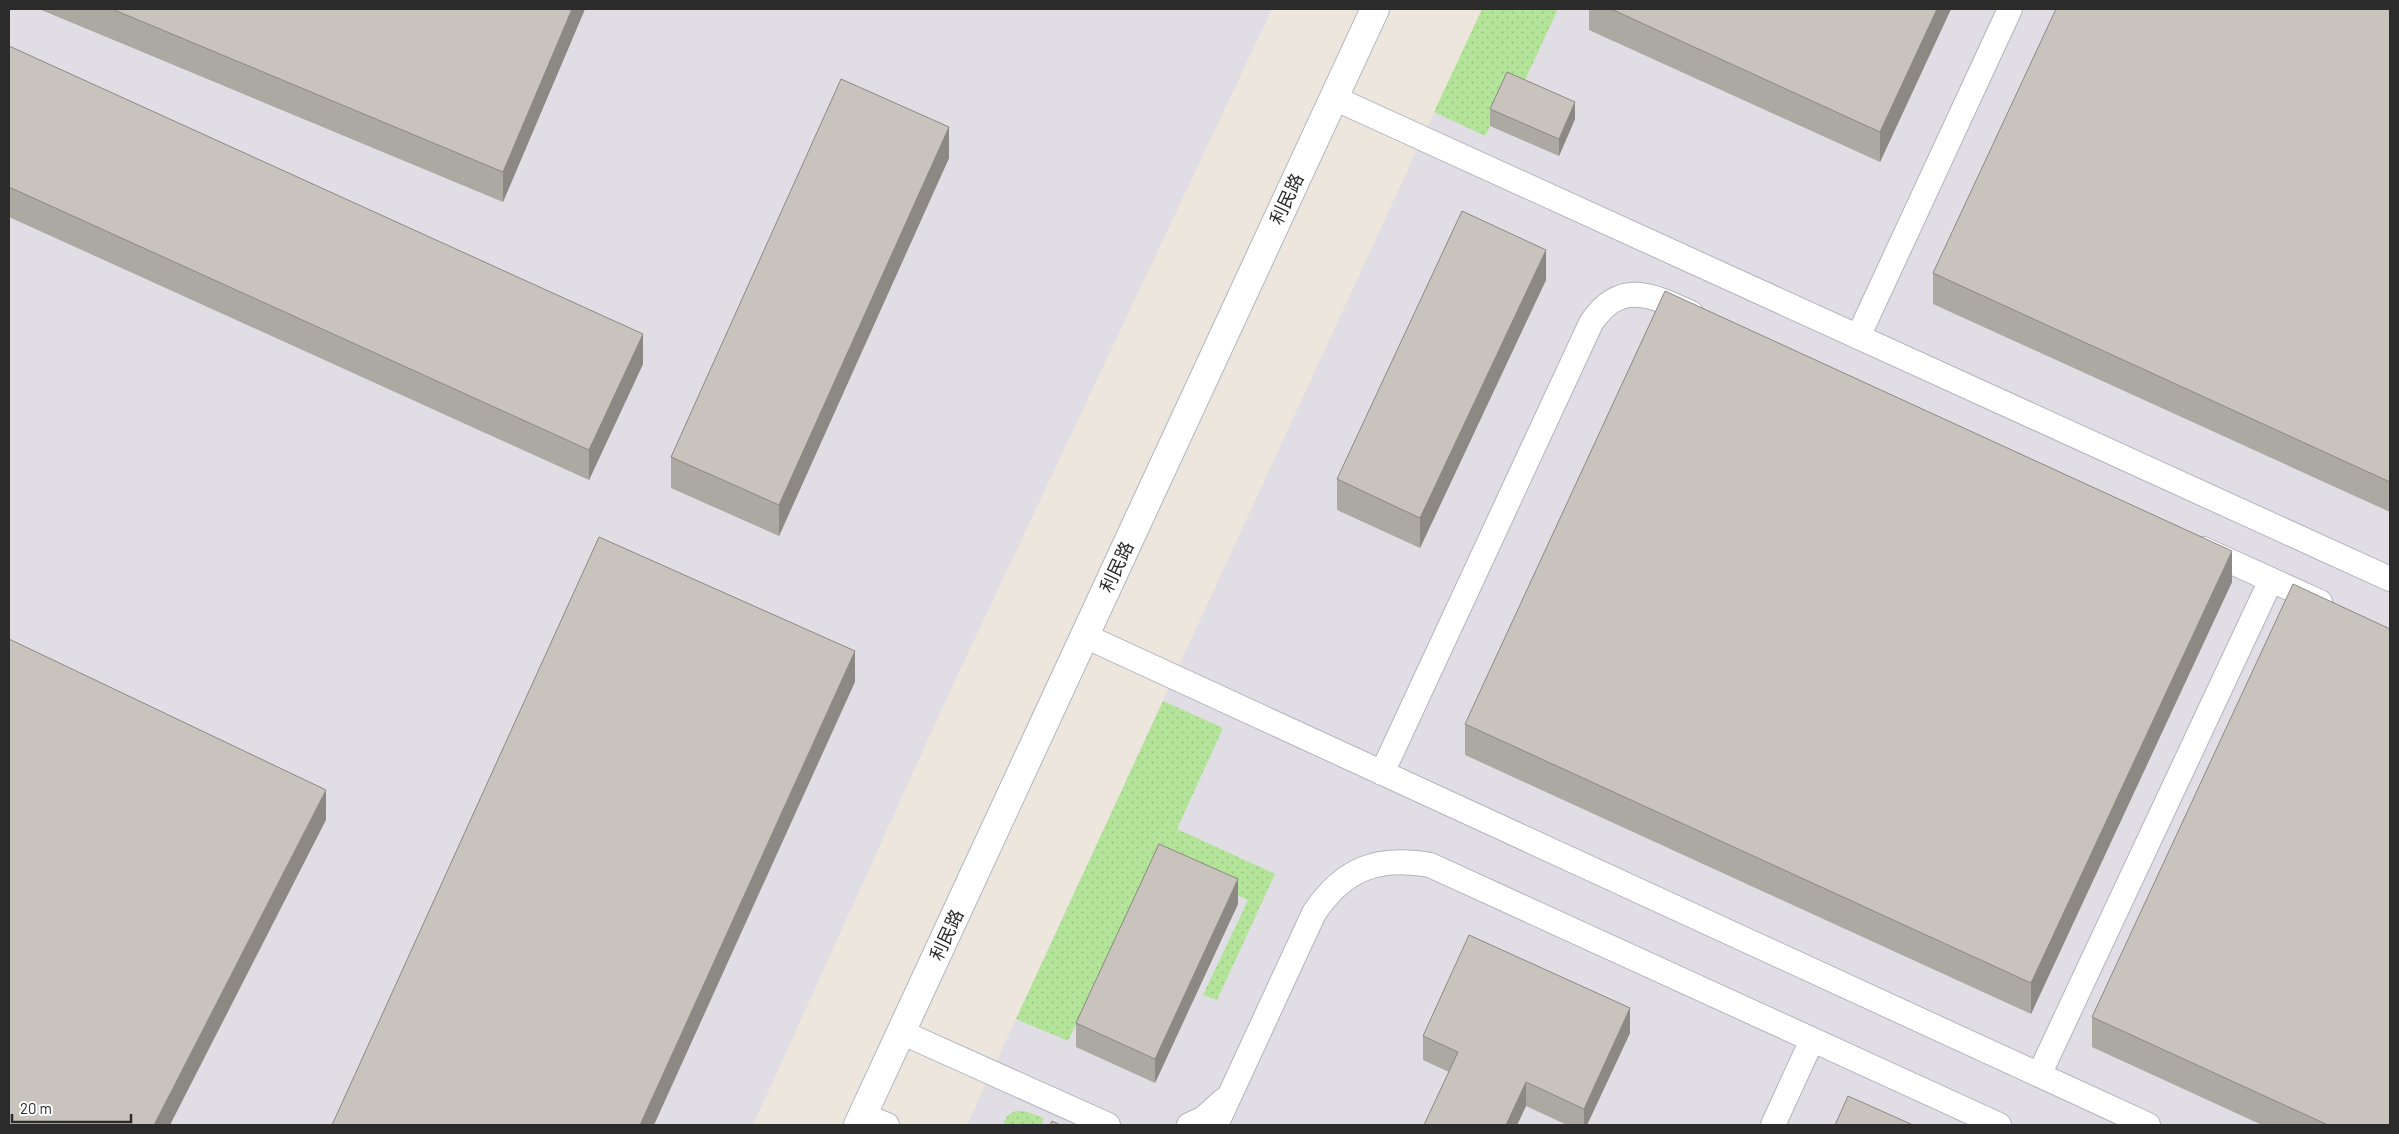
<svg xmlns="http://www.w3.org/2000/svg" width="2399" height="1134" viewBox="0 0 2399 1134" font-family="Barlow,'Noto Sans SC',sans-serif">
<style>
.industrial{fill:#e0dde5}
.grass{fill:url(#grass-dots)}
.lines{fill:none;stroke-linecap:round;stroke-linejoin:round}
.lane-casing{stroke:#b1b4bf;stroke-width:26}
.secondary-casing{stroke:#b1b4bf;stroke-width:30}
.lane{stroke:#fff;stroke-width:24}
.secondary{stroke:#fff;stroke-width:28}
.wall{fill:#aca8a2}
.shaded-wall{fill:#8c8884}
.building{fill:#c8c3bc;stroke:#8c8884}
.labels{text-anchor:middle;stroke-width:4;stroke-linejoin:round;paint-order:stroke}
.street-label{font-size:18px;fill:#2b2b2b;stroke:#fff}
</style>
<defs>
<pattern id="grass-dots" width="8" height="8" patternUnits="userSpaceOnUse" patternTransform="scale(1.25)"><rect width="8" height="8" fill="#b4e499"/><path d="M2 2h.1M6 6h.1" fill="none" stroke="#9bc484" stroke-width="1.8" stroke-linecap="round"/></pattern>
</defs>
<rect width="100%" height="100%" fill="#ede6dd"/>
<!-- industrial -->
<path class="industrial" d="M 9,9 L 1272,9 L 950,691 L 753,1125 L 9,1125 Z
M 1482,9 L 2390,9 L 2390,1125 L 967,1125 Z"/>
<!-- grass -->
<path class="grass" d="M 1482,9 L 1558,9 L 1519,93 L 1507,89 L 1485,136 L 1434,112 Z
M 1163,701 L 1223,728 L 1177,829 L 1275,874 L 1217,1000 L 1203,995 L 1248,900 L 1154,858 L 1068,1041 L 1016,1019 Z
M 1015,1111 L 1024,1111 L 1044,1118 L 1041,1125 L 1003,1125 L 1007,1116 Z"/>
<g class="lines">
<!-- lane casing -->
<g class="lane-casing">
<path id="lane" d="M 1334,98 L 2390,579
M 1858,337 L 2010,9
M 2203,549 L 2320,602
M 1085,636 L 2148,1125
M 1382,773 L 1591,323 C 1620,279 1652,295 1691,313
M 901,1032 L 1108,1125
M 2039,1075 L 2271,580
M 863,1115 L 887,1125
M 1189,1125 L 1204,1118 L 1224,1100
M 1216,1125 L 1314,913 C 1344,868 1378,856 1430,865 L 1999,1125
M 1773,1125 L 1812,1040"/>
</g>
<!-- secondary casing -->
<g class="secondary-casing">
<path id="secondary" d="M 858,1125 L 1375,9"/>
</g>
<!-- lane -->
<use href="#lane" class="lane"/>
<!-- secondary -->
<use href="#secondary" class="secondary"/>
</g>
<!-- wall -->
<path class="wall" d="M 39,9 L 585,9 L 503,202 Z
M 1589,9 L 1951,9 L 1880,162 L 1589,30 Z
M 2390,9 L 2390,512 L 1933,304 L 1933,273 Z
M 9,46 L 643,364 L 589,480 L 9,217 Z
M 1490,109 L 1575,119 L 1559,156 L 1490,126 Z
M 949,158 L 779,536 L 671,488 L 671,457 Z
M 1546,280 L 1420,548 L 1337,510 L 1337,479 Z
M 2232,582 L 2031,1014 L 1465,755 L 1465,724 Z
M 1238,904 L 1155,1083 L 1076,1047 L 1076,1023 Z
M 2092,1017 L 2390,1125 L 2262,1125 L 2092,1047 Z
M 1630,1033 L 1587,1125 L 1567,1125 L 1526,1106 L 1517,1125 L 1424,1125 L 1449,1072 L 1423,1060 L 1423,1036 Z"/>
<!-- shaded-wall -->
<path class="shaded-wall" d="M 572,9 L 585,9 L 503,202 L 503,172 Z
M 1937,9 L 1951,9 L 1880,162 L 1880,132 Z
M 1575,102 L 1575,119 L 1559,156 L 1559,139 Z
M 949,127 L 949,158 L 779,536 L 779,505 Z
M 1546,250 L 1546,280 L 1420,548 L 1420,518 Z
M 643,334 L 643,364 L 589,480 L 589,450 Z
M 2232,551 L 2232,582 L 2031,1014 L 2031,983 Z
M 855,651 L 855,682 L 654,1125 L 640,1125 Z
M 326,790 L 326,820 L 170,1125 L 154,1125 Z
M 1238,879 L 1238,904 L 1155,1083 L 1155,1059 Z
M 1630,1008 L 1630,1033 L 1587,1125 L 1584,1125 L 1584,1109 Z
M 1526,1082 L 1526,1106 L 1517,1125 L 1506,1125 Z"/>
<!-- building -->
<path class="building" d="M 112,9 L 572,9 L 503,172 Z
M 1611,9 L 1937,9 L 1880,132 Z
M 2056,9 L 2390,9 L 2390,482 L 1933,273 Z
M 9,46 L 643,334 L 589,450 L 9,187 Z
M 1507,72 L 1575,102 L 1559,139 L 1490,109 Z
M 841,79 L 949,127 L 779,505 L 671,457 Z
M 1462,211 L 1546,250 L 1420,518 L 1337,479 Z
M 1665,291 L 2232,551 L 2031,983 L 1465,724 Z
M 599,537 L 855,651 L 640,1125 L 332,1125 Z
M 2293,584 L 2390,629 L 2390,1125 L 2328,1125 L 2092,1017 Z
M 9,639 L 326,790 L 154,1125 L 9,1125 Z
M 1159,844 L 1238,879 L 1155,1059 L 1076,1023 Z
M 1469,935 L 1630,1008 L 1584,1109 L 1526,1082 L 1506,1125 L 1424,1125 L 1458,1052 L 1423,1036 Z
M 1848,1096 L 1913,1125 L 1835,1125 Z
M 1052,1121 L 1060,1125 L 1050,1125 Z"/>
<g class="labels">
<!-- street labels -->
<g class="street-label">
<text transform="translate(1287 199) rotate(-65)" y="6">利民路</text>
<text transform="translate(1117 567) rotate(-65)" y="6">利民路</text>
<text transform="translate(947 935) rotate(-65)" y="6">利民路</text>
</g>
</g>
<!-- border -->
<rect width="2399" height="1134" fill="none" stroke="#2b2b2b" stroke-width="20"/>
<!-- scale -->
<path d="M12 1114v8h119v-8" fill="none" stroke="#2b2b2b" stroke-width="2.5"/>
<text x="20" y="1114" font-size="15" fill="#2b2b2b" stroke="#ffffff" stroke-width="4" paint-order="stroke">20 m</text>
</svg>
